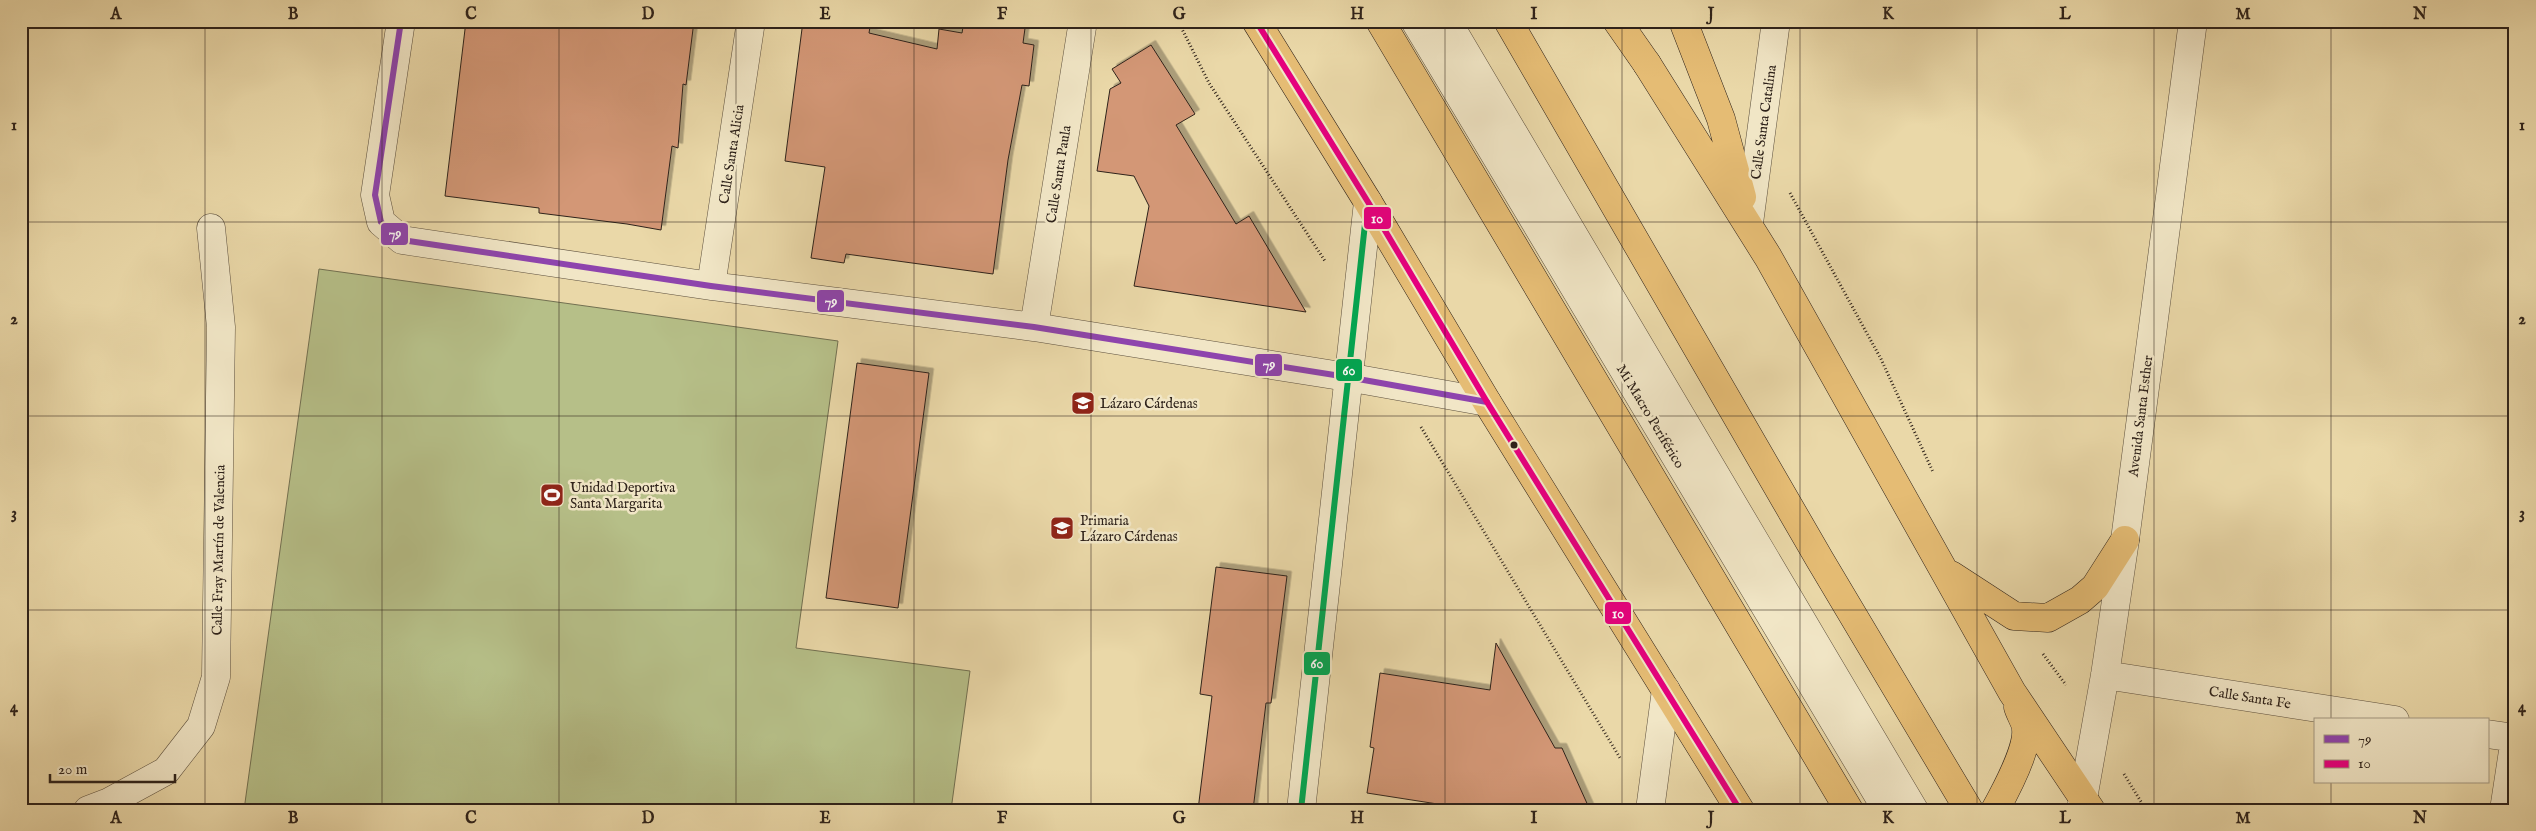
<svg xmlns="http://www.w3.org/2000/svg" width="2536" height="831" viewBox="0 0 2536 831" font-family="'IM FELL English',serif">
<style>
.green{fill:#b6bf88;stroke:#727051}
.building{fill:#d39776;stroke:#2e221a;filter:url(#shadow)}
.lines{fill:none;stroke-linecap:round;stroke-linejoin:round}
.minor-casing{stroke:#5d503e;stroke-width:29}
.major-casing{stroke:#2e221a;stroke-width:29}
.highway-casing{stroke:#2e221a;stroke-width:29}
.path{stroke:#2e221a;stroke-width:3;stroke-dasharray:1 2.5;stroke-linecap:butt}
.minor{stroke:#f1e6c6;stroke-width:28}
.major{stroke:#e5bc74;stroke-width:28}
.highway{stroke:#e5bc74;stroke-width:28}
.bus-1-casing{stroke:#f1e6c6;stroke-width:10}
.bus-2-casing{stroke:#f1e6c6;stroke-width:10}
.bus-3-casing{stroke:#f1e6c6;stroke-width:10}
.bus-1{stroke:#8e44ad;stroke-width:6}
.bus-2{stroke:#e5007d;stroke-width:6}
.bus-3{stroke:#00a651;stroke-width:6}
.grid{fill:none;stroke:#2e221a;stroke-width:1;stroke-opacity:0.55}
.bus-dot{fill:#2e221a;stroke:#f1e6c6;stroke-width:2}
.labels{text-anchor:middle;stroke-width:5;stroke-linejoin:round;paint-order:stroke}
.street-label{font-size:14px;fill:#2e221a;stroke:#f1e6c6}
.poi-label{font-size:14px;fill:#2e221a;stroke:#f1e6c6;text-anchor:start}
.line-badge{stroke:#f1e6c6;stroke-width:2}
.badge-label{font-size:14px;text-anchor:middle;font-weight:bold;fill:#fff}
.neatline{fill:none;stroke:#2e221a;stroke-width:2}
.grid-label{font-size:16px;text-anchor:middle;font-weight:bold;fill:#2e221a}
</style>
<defs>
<filter id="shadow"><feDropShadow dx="4.5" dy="-4.5" stdDeviation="0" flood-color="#0004"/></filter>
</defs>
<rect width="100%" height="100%" fill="#ead8a8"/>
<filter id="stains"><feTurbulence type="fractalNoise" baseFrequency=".004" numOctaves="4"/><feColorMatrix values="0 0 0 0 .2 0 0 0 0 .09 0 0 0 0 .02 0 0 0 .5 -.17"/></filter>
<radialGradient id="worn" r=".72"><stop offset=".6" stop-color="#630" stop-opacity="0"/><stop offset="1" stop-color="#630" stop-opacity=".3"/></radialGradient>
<!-- green -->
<path class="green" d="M 319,269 L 838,341 L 796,648 L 970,671 L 951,810 L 244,810 Z"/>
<!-- building -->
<path class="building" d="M 466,21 L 694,21 L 686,85 L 683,84 L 678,148 L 672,146 L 661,230 L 627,224 L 539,213 L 539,208 L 445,196 Z
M 803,21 L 871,21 L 869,33 L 937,49 L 939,29 L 962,33 L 964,21 L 1026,21 L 1023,43 L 1034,45 L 1029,86 L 1022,85 L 1008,160 L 993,274 L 846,254 L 844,263 L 811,258 L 825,167 L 785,161 Z
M 1151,45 L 1195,114 L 1176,125 L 1236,224 L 1249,216 L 1306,312 L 1134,286 L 1149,206 L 1134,176 L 1097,171 L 1110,89 L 1121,83 L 1112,69 Z
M 857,363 L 929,373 L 898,608 L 826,598 Z
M 1216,567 L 1287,576 L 1271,703 L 1266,703 L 1253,810 L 1198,810 L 1212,696 L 1200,694 Z
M 1496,643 L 1555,748 L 1562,748 L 1590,810 L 1476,810 L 1367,793 L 1374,748 L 1370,747 L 1380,673 L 1490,690 Z"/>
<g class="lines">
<!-- minor casing -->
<g class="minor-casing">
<path id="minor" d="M 401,21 L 375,195 L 381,222 L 402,240 L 711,286 L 1034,327 L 1347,377 L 1487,402
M 1415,21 L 1887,810
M 1447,21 L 1914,810
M 1749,223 L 1776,21
M 711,286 L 751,21
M 1034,327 L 1083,21
M 2105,675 L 2395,720
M 2487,734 L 2515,738
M 88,810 L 109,802 L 166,771 L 201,726 L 216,677 L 221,327 L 211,228
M 1301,810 L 1368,202
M 1650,810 L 1666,690
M 2081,810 L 2105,675 L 2125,540 L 2193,21
M 2504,810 L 2515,738"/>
</g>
<!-- major casing -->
<g class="major-casing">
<path id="major" d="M 1256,21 L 1368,202 L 1487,402 L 1740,810
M 1683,21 L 1721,119 L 1742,197
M 1647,64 L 1768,257 L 2012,692 L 2091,810
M 1951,575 L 2014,616 L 2048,618 L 2080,600 L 2095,587 L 2125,540
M 1995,810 C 2005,792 2028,749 2026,729 C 2026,723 2020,714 2018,707"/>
</g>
<!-- highway casing -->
<g class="highway-casing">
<path id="highway" d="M 1380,21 L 1849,810
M 1508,21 L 1820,560 L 1969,810
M 1617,21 L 1647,64"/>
</g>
<!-- path -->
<path class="path" d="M 1178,21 L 1209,83 L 1325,261
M 1790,193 L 1881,359 L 1933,472
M 1421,427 L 1620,758
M 2043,654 L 2066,685
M 2124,774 L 2146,810"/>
<!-- minor -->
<use href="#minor" class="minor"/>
<!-- major -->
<use href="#major" class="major"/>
<!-- highway -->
<use href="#highway" class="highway"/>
<!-- bus-1 casing -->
<g class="bus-1-casing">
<path id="bus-1" d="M 401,21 L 375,195 L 381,222 L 402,240 L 711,286 L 1034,327 L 1347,377 L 1487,402"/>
</g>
<!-- bus-2 casing -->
<g class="bus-2-casing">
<path id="bus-2" d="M 1256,21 L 1368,202 L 1487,402 L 1740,810"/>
</g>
<!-- bus-3 casing -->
<g class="bus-3-casing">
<path id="bus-3" d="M 1301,810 L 1365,224"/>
</g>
<!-- bus-1 -->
<use href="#bus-1" class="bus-1"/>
<!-- bus-2 -->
<use href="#bus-2" class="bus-2"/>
<!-- bus-3 -->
<use href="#bus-3" class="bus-3"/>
</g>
<!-- grid -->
<path class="grid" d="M 205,21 L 205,810M 382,21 L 382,810M 559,21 L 559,810M 736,21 L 736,810M 914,21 L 914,810M 1091,21 L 1091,810M 1268,21 L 1268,810M 1445,21 L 1445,810M 1622,21 L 1622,810M 1800,21 L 1800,810M 1977,21 L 1977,810M 2154,21 L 2154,810M 2331,21 L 2331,720M 21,222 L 2515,222M 21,416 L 2515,416M 21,610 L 2515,610M 2331,782 L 2331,810"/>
<!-- icons -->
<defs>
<g id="school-square" transform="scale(1.25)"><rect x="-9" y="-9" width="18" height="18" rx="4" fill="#8f2418" stroke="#f1e6c6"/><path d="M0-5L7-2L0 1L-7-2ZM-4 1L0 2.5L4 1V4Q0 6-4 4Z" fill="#fff"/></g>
<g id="stadium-square" transform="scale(1.25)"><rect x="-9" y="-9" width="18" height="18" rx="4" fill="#8f2418" stroke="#f1e6c6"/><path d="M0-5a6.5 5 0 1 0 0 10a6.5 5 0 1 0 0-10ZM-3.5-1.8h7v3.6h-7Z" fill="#fff"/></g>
</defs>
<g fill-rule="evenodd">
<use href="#school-square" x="1083" y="403"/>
<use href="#stadium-square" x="552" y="495"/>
<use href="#school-square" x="1062" y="528"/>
</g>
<!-- markers -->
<circle class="bus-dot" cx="1514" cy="445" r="4.5"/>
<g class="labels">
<!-- street labels -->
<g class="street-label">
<text transform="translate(1763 122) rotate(-82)" y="5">Calle Santa Catalina</text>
<text transform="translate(731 154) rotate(-81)" y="5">Calle Santa Alicia</text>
<text transform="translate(1058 174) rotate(-81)" y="5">Calle Santa Paula</text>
<text transform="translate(1651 416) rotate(59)" y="5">Mi Macro Periférico</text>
<text transform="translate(2140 416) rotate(-83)" y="5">Avenida Santa Esther</text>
<text transform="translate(218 550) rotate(-89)" y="5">Calle Fray Martín de Valencia</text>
<text transform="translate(2250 697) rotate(9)" y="5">Calle Santa Fe</text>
</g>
<!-- poi labels -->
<g class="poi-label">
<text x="1100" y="408">Lázaro Cárdenas</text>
<text x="570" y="492">Unidad Deportiva<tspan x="570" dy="16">Santa Margarita</tspan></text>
<text x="1080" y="525">Primaria<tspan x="1080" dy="16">Lázaro Cárdenas</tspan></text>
</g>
</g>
<g class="line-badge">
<rect x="1363" y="206" width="29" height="24" rx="5" fill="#e5007d"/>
<rect x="380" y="222" width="29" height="24" rx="5" fill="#8e44ad"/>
<rect x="816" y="289" width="29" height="24" rx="5" fill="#8e44ad"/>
<rect x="1254" y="353" width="29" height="24" rx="5" fill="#8e44ad"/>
<rect x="1335" y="358" width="28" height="24" rx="5" fill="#00a651"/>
<rect x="1604" y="601" width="28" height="24" rx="5" fill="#e5007d"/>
<rect x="1303" y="651" width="28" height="25" rx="5" fill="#00a651"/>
</g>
<g class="badge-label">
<text x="1377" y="223">10</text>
<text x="395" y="238">79</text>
<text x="831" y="306">79</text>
<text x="1269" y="369">79</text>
<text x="1349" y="375">60</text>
<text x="1618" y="618">10</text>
<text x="1317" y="668">60</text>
</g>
<!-- margin -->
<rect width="2536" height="831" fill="none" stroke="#ead8a8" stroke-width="55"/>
<!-- legend -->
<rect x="2314" y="718" width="175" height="65" fill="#f1e6c6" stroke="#a39881"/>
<rect x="2324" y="735" width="25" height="8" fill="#8e44ad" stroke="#a39881"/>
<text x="2358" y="744" font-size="15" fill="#2e221a">79</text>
<rect x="2324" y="760" width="25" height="8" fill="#e5007d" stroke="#a39881"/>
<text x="2358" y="768" font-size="15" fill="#2e221a">10</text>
<!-- scale -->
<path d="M50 774v8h125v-8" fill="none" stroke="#2e221a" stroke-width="2.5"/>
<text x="58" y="774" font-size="15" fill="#2e221a" stroke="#f1e6c6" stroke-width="4" paint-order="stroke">20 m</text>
<rect x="28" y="28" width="2480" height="776" class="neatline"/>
<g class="grid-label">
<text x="116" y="19">A</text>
<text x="293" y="19">B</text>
<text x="471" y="19">C</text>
<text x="648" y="19">D</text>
<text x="825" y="19">E</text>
<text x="1002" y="19">F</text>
<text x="1179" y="19">G</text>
<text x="1357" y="19">H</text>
<text x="1534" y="19">I</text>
<text x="1711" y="19">J</text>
<text x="1888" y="19">K</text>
<text x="2065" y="19">L</text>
<text x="2243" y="19">M</text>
<text x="2420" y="19">N</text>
<text x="14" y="130">1</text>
<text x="2522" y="130">1</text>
<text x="14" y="324">2</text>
<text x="2522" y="324">2</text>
<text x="14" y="518">3</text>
<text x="2522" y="518">3</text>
<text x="14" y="712">4</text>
<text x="2522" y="712">4</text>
<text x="116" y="823">A</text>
<text x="293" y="823">B</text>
<text x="471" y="823">C</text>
<text x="648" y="823">D</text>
<text x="825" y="823">E</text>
<text x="1002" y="823">F</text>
<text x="1179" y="823">G</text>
<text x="1357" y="823">H</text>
<text x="1534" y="823">I</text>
<text x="1711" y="823">J</text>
<text x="1888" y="823">K</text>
<text x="2065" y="823">L</text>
<text x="2243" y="823">M</text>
<text x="2420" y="823">N</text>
</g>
<rect width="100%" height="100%" filter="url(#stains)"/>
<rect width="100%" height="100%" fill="url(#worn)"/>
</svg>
